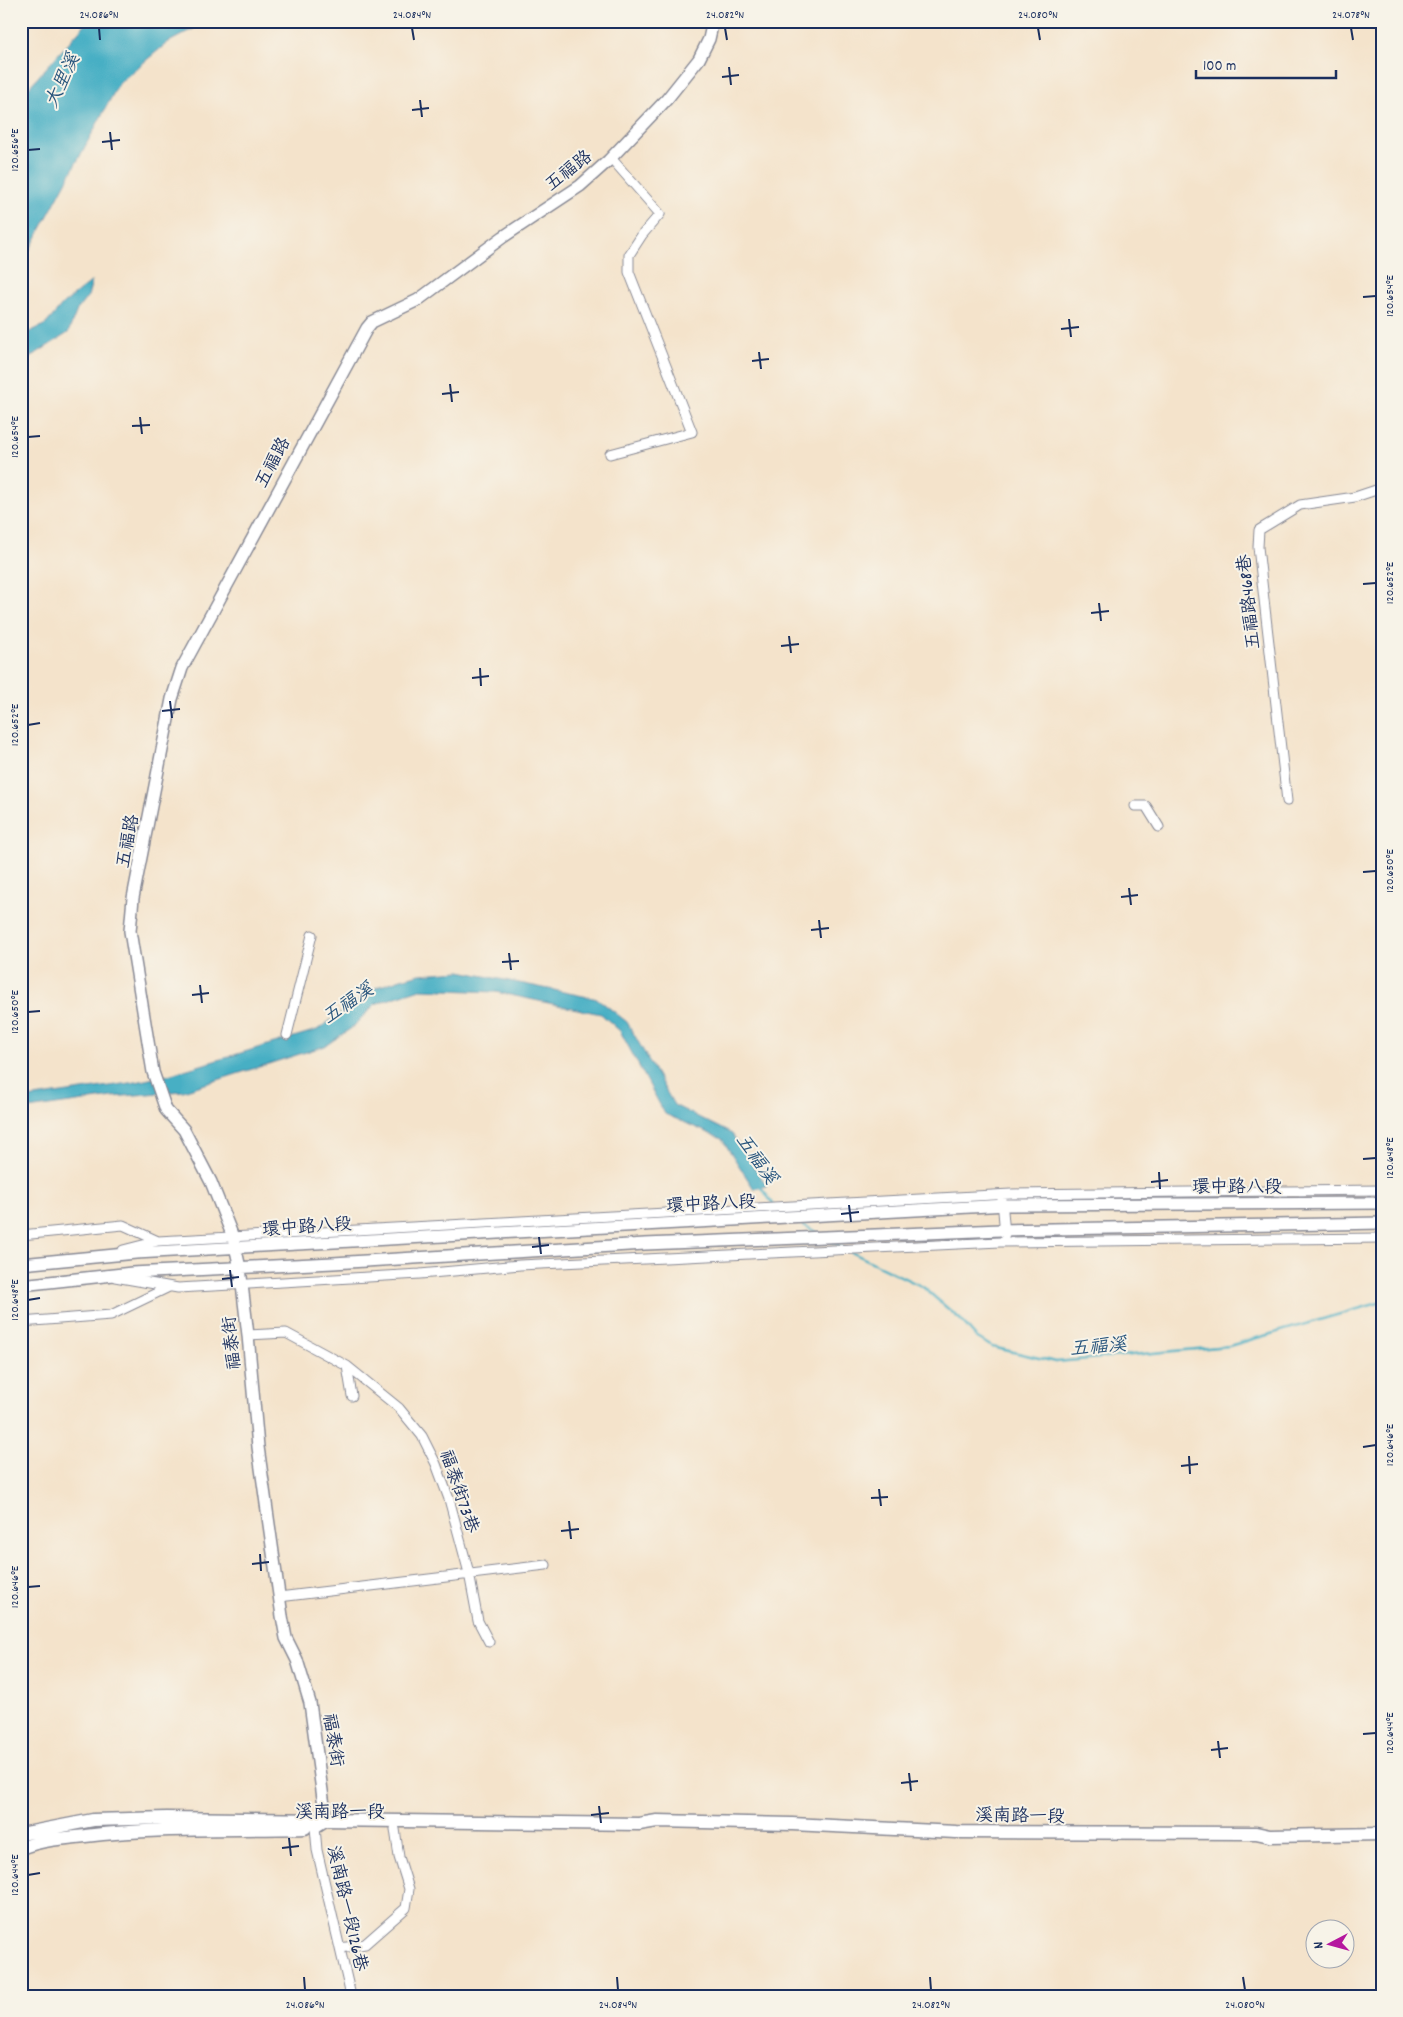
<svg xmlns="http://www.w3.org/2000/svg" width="1403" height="2017" viewBox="0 0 1403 2017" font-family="Dekko,'LXGW WenKai TC',sans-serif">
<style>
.water{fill:#46afc4;stroke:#306f91}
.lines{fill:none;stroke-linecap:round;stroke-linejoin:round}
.stream{stroke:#46afc4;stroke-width:2.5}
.minor-casing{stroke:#888994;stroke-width:11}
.tertiary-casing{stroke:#888994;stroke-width:14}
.secondary-casing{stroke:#888994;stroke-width:15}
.minor{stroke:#fff;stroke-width:9}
.tertiary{stroke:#fff;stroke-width:11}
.secondary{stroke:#fff;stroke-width:12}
.ticks{fill:none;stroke:#1b2f5e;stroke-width:2}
.labels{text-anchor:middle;stroke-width:4;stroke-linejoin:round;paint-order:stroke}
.street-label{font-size:18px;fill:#1b2f5e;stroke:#f7f3e8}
.water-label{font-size:19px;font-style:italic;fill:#28557d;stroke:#f7f3e8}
.neatline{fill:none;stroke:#1b2f5e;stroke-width:2}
.ticks-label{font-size:12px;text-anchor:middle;fill:#1b2f5e}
</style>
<rect width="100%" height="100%" fill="#f7f3e8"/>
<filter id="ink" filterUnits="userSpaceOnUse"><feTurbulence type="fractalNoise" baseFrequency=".02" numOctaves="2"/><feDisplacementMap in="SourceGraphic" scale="10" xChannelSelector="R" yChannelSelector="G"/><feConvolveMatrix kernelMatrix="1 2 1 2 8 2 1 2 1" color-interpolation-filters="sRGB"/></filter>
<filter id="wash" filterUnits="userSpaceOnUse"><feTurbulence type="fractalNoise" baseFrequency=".0096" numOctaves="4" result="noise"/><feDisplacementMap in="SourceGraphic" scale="20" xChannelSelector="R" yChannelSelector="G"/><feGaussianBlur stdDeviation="1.12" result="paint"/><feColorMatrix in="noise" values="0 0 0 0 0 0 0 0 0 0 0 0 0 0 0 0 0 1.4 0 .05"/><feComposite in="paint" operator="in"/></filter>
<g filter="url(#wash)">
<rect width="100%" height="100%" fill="#f4e3cb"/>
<!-- water -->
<path class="water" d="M 88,21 L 208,21 L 167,43 L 119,83 L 21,266 L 21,96 Z
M 92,281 L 88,296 L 77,310 L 68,333 L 21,363 L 21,336 L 46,324 L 63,304 Z
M 460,971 L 598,999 L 627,1022 L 674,1105 L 732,1134 L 767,1186 L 754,1189 L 722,1139 L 665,1114 L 620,1031 L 601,1014 L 496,992 L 420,989 L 375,1004 L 353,1027 L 325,1046 L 183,1091 L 112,1097 L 21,1110 L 21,1099 L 136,1082 L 168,1075 L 317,1030 L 375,988 L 401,979 L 420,974 Z"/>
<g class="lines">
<!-- stream -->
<path class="stream" d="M 759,1185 L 774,1205
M 796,1221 L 818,1233
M 831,1241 L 842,1247
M 851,1252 L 923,1287 L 961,1320 L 976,1337 L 992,1347 L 1056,1362 L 1229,1346 L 1382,1302"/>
</g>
</g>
<g filter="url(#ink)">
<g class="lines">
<!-- minor casing -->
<g class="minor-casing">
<path id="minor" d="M 610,454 L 692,432 L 629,272 L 629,255 L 642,235 L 660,214 L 611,158
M 1287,801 L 1258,547 L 1259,530 L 1300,505 L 1355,497 L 1382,488
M 1135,806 L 1146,806 L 1159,827
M 287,1035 L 312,935
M 1002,1200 L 1005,1234
M 21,1235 L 123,1225 L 158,1241
M 123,1250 L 158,1241 L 1011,1194 L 1382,1190
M 115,1277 L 178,1288 L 420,1274 L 520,1265 L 1000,1242 L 1382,1238
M 21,1322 L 111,1315 L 169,1287
M 248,1335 L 286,1333 L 347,1366 L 399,1408 L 422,1436 L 436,1464 L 449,1499 L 469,1573 L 478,1621 L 489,1642
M 347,1366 L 352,1396
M 279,1597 L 546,1565
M 315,1827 L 317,1850 L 351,1996
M 341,1948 L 365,1944 L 406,1908 L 409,1889 L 399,1857 L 395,1829"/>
</g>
<!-- tertiary casing -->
<g class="tertiary-casing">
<path id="tertiary" d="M 21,1264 L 136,1253 L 1007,1205 L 1382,1203
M 21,1285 L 132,1273 L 333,1263 L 645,1244 L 1001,1230 L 1382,1223
M 315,1827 L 326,1820 L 310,1703 L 297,1660 L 286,1638 L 282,1616 L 258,1447 L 248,1335 L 240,1268 L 233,1237 L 211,1182 L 184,1130 L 166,1110 L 153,1072 L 130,931 L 133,898 L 172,699 L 182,668 L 367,328 L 372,322 L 418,300 L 503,237 L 580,186 L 608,161 L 667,99 L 699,59 L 709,39 L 713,21"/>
</g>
<!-- secondary casing -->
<g class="secondary-casing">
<path id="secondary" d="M 21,1834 L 93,1820 L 167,1818 L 639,1824 L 657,1821 L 792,1824 L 956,1832 L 1256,1833 L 1270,1836 L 1382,1834
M 21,1848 C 41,1840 64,1838 85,1836 C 158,1827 232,1830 305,1828"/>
</g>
<!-- minor -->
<use href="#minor" class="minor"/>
<!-- tertiary -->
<use href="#tertiary" class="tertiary"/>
<!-- secondary -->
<use href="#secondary" class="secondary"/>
</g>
</g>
<!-- ticks -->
<path class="ticks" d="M 99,28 L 100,40M 412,28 L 414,40M 725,28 L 727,40M 1038,28 L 1040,40M 1351,28 L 1353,40M 729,67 L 731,85M 722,77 L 739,75M 420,100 L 422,117M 412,110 L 429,108M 110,132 L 112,150M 102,142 L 120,140M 28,150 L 40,149M 1363,297 L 1376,296M 1069,319 L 1071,337M 1061,329 L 1079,327M 759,352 L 761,369M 752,361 L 769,359M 450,384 L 452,402M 442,394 L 459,392M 140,417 L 142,434M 132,426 L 150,425M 28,437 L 40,436M 1363,584 L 1376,583M 1099,603 L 1101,621M 1091,613 L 1109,611M 789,636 L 791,653M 781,646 L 799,644M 480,668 L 481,686M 472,678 L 489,676M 170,701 L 172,718M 162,711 L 180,709M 28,725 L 40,723M 1363,872 L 1376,871M 1129,888 L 1131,905M 1121,897 L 1138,895M 819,920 L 821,938M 811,930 L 829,928M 509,953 L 511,970M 502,962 L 519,961M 200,985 L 202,1003M 192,995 L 209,993M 28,1012 L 40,1011M 1363,1159 L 1376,1158M 1159,1172 L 1160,1189M 1151,1182 L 1168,1180M 849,1205 L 851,1222M 841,1214 L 859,1212M 539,1237 L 541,1254M 532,1247 L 549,1245M 230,1270 L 232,1287M 222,1279 L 239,1277M 28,1300 L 40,1298M 1363,1447 L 1376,1445M 1189,1456 L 1190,1474M 1181,1466 L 1198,1464M 879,1489 L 881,1506M 871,1498 L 888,1497M 569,1521 L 571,1539M 561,1531 L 579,1529M 260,1554 L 261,1571M 252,1564 L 269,1562M 28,1587 L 40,1586M 1363,1734 L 1376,1733M 1218,1741 L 1220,1758M 1211,1750 L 1228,1748M 909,1773 L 911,1791M 901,1783 L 918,1781M 599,1806 L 601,1823M 591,1815 L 609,1813M 289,1838 L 291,1856M 282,1848 L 299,1846M 28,1875 L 40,1873M 304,1977 L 305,1990M 617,1977 L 618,1990M 930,1977 L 931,1990M 1243,1977 L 1245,1990"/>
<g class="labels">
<!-- street labels -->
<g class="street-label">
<text transform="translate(568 170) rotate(-38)" y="6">五福路</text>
<text transform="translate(272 462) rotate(-62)" y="6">五福路</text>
<text transform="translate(1248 602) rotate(-96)" y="6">五福路468巷</text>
<text transform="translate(127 841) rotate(-79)" y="6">五福路</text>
<text x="1237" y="1192">環中路八段</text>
<text transform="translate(711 1203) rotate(-3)" y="6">環中路八段</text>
<text transform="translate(307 1226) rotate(-4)" y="6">環中路八段</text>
<text transform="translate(231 1343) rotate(-96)" y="6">福泰街</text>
<text transform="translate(460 1491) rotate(71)" y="6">福泰街73巷</text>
<text transform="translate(334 1740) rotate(81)" y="6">福泰街</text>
<text x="340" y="1817">溪南路一段</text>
<text transform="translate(1020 1815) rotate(1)" y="6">溪南路一段</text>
<text transform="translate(348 1908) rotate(77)" y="6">溪南路一段126巷</text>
</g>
<!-- water labels -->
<g class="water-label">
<text transform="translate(61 80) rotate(-65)" y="7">大里溪</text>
<text transform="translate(347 1002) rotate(-34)" y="7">五福溪</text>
<text transform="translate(758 1158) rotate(55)" y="7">五福溪</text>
<text transform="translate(1098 1345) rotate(-5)" y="7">五福溪</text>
</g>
</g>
<!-- margin -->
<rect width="1403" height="2017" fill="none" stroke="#f7f3e8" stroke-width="55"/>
<!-- north arrow -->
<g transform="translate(1330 1944) rotate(264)"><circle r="24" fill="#f7f3e8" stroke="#9fa5b1"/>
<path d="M0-4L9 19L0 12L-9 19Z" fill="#b5179e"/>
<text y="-8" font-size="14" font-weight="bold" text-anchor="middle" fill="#1b2f5e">N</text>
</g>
<!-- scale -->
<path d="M1196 70v8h140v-8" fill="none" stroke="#1b2f5e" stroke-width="2.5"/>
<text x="1203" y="70" font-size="15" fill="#1b2f5e" stroke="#f7f3e8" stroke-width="4" paint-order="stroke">100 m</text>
<rect x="28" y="28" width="1348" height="1962" class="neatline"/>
<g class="ticks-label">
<text x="99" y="18">24.086°N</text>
<text x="412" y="18">24.084°N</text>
<text x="725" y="18">24.082°N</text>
<text x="1038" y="18">24.080°N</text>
<text x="1351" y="18">24.078°N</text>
<text transform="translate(14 150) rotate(-90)" y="4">120.656°E</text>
<text transform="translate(1389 296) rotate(-90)" y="4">120.654°E</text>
<text transform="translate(14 437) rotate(-90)" y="4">120.654°E</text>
<text transform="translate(1389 583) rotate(-90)" y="4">120.652°E</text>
<text transform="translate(14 725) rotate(-90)" y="4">120.652°E</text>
<text transform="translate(1389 871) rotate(-90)" y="4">120.650°E</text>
<text transform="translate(14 1012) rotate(-90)" y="4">120.650°E</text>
<text transform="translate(1389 1158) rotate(-90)" y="4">120.648°E</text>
<text transform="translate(14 1300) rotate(-90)" y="4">120.648°E</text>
<text transform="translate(1389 1445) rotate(-90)" y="4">120.646°E</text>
<text transform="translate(14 1587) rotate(-90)" y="4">120.646°E</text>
<text transform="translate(1389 1733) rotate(-90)" y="4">120.644°E</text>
<text transform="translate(14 1875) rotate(-90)" y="4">120.644°E</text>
<text x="305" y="2008">24.086°N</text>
<text x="618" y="2008">24.084°N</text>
<text x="931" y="2008">24.082°N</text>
<text x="1245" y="2008">24.080°N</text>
</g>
</svg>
